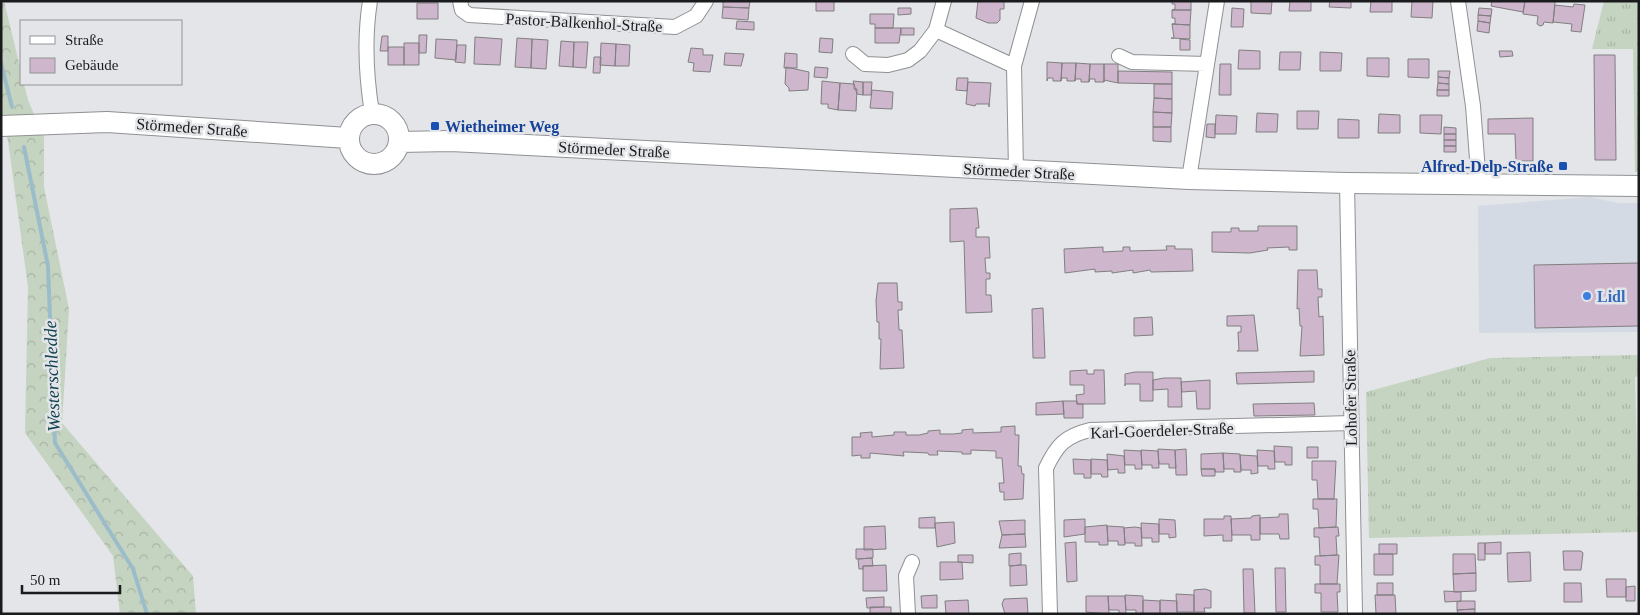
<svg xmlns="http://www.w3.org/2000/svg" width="1640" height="615" viewBox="0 0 1640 615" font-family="'Times New Roman',serif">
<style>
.built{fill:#d3dae3}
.grass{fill:url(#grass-tufts)}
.forest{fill:url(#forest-crowns)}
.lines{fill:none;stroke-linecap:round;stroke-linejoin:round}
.stream{stroke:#9bbdca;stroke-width:4}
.building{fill:#ceb6cc;stroke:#817f81}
.street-casing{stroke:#8f9194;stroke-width:16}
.secondary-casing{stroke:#8f9194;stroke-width:22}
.street{stroke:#fff;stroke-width:14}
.secondary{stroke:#fff;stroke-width:20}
.transit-dot{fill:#1a4fb4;stroke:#e3e5e8;stroke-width:2}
.shop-dot{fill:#3f7fe0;stroke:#e3e5e8;stroke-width:2}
.labels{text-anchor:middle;stroke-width:5;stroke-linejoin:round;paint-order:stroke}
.street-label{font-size:16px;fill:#1a1b1c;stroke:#e3e5e8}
.transit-label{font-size:16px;font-weight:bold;fill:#164399;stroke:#e3e5e8;text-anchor:start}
.shop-label{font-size:16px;font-weight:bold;fill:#366cbe;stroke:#e3e5e8;text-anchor:start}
.water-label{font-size:18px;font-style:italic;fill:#104150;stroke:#e3e5e8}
</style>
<defs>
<pattern id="grass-tufts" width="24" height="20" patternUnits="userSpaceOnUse" patternTransform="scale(1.25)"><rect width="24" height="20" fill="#c5d3c1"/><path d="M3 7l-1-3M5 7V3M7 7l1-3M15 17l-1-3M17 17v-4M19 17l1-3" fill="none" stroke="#a9b5a5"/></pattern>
<pattern id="forest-crowns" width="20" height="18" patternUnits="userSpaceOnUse" patternTransform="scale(1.25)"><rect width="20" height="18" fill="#c5d3c1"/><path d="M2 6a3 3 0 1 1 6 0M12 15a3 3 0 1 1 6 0" fill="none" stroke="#a9b5a5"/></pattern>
</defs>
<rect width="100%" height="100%" fill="#e3e5e8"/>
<!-- built -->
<path class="built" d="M 1590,197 L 1618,203 L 1639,203 L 1639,332 L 1479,333 L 1478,206 Z"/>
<!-- grass -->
<path class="grass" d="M 1604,1 L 1639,1 L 1639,172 L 1635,172 L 1633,49 L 1592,49 Z
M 1639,355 L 1639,376 L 1635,377 L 1639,532 L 1369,538 L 1366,392 L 1490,358 Z"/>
<!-- forest -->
<path class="forest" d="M 1,1 L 4,1 L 21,71 L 21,84 L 24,84 L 28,100 L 44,137 L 44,187 L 69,309 L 62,423 L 193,576 L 196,614 L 120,614 L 113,556 L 25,433 L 28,287 L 8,141 L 1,112 Z"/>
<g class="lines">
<!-- stream -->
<path class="stream" d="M 1,63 L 12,107
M 24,147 L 48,266 L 55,443 L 133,569 L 147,614"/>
</g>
<!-- building -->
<path class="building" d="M 723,1 L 750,1 L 749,8 L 723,7 Z
M 816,1 L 834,1 L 834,11 L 816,11 Z
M 978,1 L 1004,1 L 1004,9 L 1000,9 L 1000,20 L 997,23 L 988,23 L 976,18 Z
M 1172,1 L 1191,1 L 1191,10 L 1172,10 L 1175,9 L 1175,4 L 1172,4 Z
M 1251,1 L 1272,1 L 1271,14 L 1251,13 Z
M 1290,1 L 1311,1 L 1311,11 L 1289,11 Z
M 1330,1 L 1351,1 L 1351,8 L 1329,7 Z
M 1371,1 L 1392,1 L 1392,12 L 1370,12 Z
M 1412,1 L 1433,1 L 1432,18 L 1411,17 Z
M 1492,1 L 1525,1 L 1523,12 L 1491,6 Z
M 1525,1 L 1555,1 L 1553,23 L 1544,22 L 1543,25 L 1540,26 L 1537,24 L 1538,16 L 1523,14 Z
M 417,3 L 438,3 L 438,19 L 417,19 Z
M 1574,4 L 1585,5 L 1581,32 L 1571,31 L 1572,24 L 1553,22 L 1555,5 L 1573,7 Z
M 723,7 L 749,8 L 748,20 L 722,18 Z
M 898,8 L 911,8 L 911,14 L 898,15 Z
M 1232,8 L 1244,9 L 1243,27 L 1231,27 Z
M 1479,8 L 1492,9 L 1491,16 L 1478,15 Z
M 1172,10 L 1191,10 L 1190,25 L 1172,24 L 1175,24 L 1175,18 L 1172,18 Z
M 870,14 L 894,14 L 893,28 L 875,28 L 875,24 L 870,24 Z
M 1478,15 L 1491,16 L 1490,23 L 1478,21 Z
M 737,21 L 754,22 L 754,30 L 736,29 Z
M 1478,21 L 1490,23 L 1489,33 L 1477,31 Z
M 1172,24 L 1190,25 L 1190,39 L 1171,38 L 1174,38 Z
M 875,28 L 901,28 L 899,43 L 875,43 Z
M 901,28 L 914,28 L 914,35 L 901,35 Z
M 419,35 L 427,35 L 426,53 L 419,53 Z
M 382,36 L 388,36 L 388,51 L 380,51 Z
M 475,37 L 502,39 L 500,65 L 474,64 Z
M 517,38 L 532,39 L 531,68 L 515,67 Z
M 820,38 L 833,39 L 832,53 L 819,52 Z
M 436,39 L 457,40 L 456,60 L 435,58 Z
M 532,39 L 548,40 L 546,69 L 531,68 Z
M 1180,39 L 1190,40 L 1190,50 L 1180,50 Z
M 561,41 L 574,42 L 573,67 L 559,66 Z
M 574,42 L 588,42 L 586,68 L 573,67 Z
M 404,43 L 419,43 L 419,65 L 404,65 Z
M 601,43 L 616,44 L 615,66 L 600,65 Z
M 616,44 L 630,45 L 629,66 L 615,66 Z
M 457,45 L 466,45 L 465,63 L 455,62 Z
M 388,47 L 404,47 L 404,65 L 388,65 Z
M 691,48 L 703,49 L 703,55 L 713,55 L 710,72 L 693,71 L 694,63 L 688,62 Z
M 1239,50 L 1260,51 L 1260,69 L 1238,69 Z
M 1499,51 L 1512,51 L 1513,56 L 1500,57 Z
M 1280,52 L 1301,52 L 1300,70 L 1279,70 Z
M 1320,52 L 1342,53 L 1341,71 L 1320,71 Z
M 725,53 L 744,54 L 741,66 L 724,65 Z
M 785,53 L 797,54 L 797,68 L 784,68 Z
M 1594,55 L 1615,55 L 1616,160 L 1595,160 Z
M 594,57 L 601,57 L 600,73 L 593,73 Z
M 1367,58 L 1389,58 L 1389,77 L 1367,76 Z
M 1408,59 L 1429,59 L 1429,78 L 1408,77 Z
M 1047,62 L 1062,63 L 1061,81 L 1053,81 L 1053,78 L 1048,78 L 1047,81 Z
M 1062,63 L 1076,63 L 1075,81 L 1067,81 L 1067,78 L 1062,78 L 1061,81 Z
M 1076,63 L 1090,64 L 1089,82 L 1081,82 L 1081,79 L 1076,79 L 1075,81 Z
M 1090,64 L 1104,64 L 1104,82 L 1095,82 L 1095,79 L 1090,79 L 1089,82 Z
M 1104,64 L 1118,64 L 1118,83 L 1104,80 L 1104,82 Z
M 1220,64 L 1231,64 L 1231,95 L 1219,95 Z
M 786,67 L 809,72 L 808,90 L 789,91 L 789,88 L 785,84 Z
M 815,67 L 828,68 L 827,78 L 814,77 Z
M 1118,71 L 1172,72 L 1172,84 L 1118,83 Z
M 1438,71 L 1450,71 L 1449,78 L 1438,77 Z
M 1438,77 L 1449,78 L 1449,84 L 1438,83 Z
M 957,78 L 968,78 L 967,91 L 956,90 Z
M 822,81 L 840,83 L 838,110 L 828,108 L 828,104 L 821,104 Z
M 853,81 L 863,82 L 863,95 L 857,94 Z
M 863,82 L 872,82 L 871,95 L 863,95 Z
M 968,82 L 991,83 L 989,107 L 989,104 L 976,104 L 975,106 L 966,104 Z
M 840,83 L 854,84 L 854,89 L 857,89 L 856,111 L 838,110 Z
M 1438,83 L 1449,84 L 1449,90 L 1437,90 Z
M 1154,84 L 1172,84 L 1172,99 L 1154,98 Z
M 872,90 L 893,92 L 892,109 L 870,108 Z
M 1437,90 L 1449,90 L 1449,96 L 1437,96 Z
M 1154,98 L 1172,99 L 1172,113 L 1153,112 Z
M 1297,111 L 1319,111 L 1318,129 L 1297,129 Z
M 1153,112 L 1172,113 L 1171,127 L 1153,127 Z
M 1257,113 L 1278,114 L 1277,132 L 1256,132 Z
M 1379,114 L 1400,115 L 1400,133 L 1378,133 Z
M 1216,115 L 1237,116 L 1236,134 L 1215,134 Z
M 1420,115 L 1442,115 L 1441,134 L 1420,133 Z
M 1533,118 L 1533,161 L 1516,161 L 1515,134 L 1488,134 L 1488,119 Z
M 1338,119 L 1359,120 L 1359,138 L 1338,138 Z
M 1207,124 L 1215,124 L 1215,138 L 1206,137 Z
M 1153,127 L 1171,127 L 1171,142 L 1153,141 Z
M 1444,127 L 1456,128 L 1456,134 L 1444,134 Z
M 1444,134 L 1456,134 L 1456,140 L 1444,140 Z
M 1444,140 L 1456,140 L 1456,146 L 1444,146 Z
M 1444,146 L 1456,146 L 1456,152 L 1444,152 Z
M 977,208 L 979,228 L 976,228 L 976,237 L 989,237 L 990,258 L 985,258 L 986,273 L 990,273 L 990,279 L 986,279 L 986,295 L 991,295 L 992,312 L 966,313 L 964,241 L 950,242 L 950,209 Z
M 1258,226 L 1297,226 L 1297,250 L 1289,250 L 1289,247 L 1267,248 L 1268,250 L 1250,253 L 1212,252 L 1212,232 L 1231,232 L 1231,228 L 1239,228 L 1239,231 L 1258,231 Z
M 1166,246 L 1175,246 L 1175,249 L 1192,249 L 1193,271 L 1151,272 L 1150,270 L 1133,273 L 1133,270 L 1112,273 L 1112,271 L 1095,272 L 1095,269 L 1065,273 L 1064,249 L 1103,247 L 1103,252 L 1123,251 L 1123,247 L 1130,247 L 1130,251 L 1167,250 Z
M 1639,263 L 1639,326 L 1535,328 L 1534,265 Z
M 1298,270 L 1317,270 L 1318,289 L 1322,289 L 1322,297 L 1318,297 L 1319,317 L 1323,316 L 1324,355 L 1300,356 L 1302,326 L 1300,326 L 1299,308 L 1297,309 Z
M 878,283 L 897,283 L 898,302 L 902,302 L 902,310 L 898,310 L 899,330 L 902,330 L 904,368 L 880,369 L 881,339 L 879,339 L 879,322 L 877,322 L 876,301 Z
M 1043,308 L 1045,358 L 1033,358 L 1032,309 Z
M 1254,315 L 1258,351 L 1237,351 L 1239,350 L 1238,332 L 1241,332 L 1241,326 L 1227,326 L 1227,316 Z
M 1152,317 L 1153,335 L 1134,336 L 1134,318 Z
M 1087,370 L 1087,374 L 1094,374 L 1094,370 L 1104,370 L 1105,404 L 1077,404 L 1076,395 L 1084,394 L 1084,385 L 1070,385 L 1070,371 Z
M 1314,371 L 1314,382 L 1237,384 L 1236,373 Z
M 1135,372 L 1153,372 L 1153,401 L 1140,401 L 1140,384 L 1125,384 L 1125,386 L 1125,374 Z
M 1164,378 L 1181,378 L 1182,407 L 1168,407 L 1168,389 L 1153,390 L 1153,380 Z
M 1210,380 L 1210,409 L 1197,409 L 1196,391 L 1182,392 L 1181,382 Z
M 1063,401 L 1064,414 L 1036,415 L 1036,403 Z
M 1063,401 L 1077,401 L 1077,404 L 1083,404 L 1083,418 L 1064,418 Z
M 1314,403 L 1315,415 L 1254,416 L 1253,404 Z
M 1015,426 L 1015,435 L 1019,435 L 1018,466 L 1021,466 L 1022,474 L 1024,474 L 1023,499 L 1004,500 L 1004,492 L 1000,492 L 999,483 L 1004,483 L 1002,458 L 996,458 L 996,451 L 971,450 L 971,454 L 962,454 L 962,452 L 939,451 L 937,451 L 938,455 L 929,455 L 928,453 L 907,452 L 903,452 L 904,456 L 870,453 L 870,458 L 861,458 L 861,455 L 852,456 L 852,437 L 861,437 L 860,433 L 872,432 L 872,437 L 894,435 L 894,432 L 906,432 L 906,435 L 919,435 L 928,433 L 928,431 L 940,430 L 940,434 L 953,434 L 962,433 L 962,430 L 973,429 L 973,433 L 1001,432 L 1001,427 Z
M 1274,446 L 1292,447 L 1292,465 L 1285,465 L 1285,462 L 1275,462 Z
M 1307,447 L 1318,447 L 1318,458 L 1307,458 Z
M 1158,449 L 1175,450 L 1176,468 L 1169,468 L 1169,464 L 1159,464 Z
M 1186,449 L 1187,475 L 1176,475 L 1175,450 Z
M 1124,450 L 1141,451 L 1142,469 L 1135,469 L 1135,465 L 1125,465 Z
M 1141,450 L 1158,451 L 1159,468 L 1152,468 L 1152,465 L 1142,465 Z
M 1257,450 L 1274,451 L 1275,469 L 1268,469 L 1268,466 L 1258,466 Z
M 1223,453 L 1224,472 L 1215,472 L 1215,469 L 1201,469 L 1201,454 Z
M 1223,453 L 1240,454 L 1241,472 L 1234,472 L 1234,469 L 1224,469 Z
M 1107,454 L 1124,456 L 1125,473 L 1118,473 L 1118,469 L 1108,470 Z
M 1240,455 L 1257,456 L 1258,473 L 1251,474 L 1251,470 L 1241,470 Z
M 1073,459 L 1091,460 L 1091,478 L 1084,478 L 1084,474 L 1074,474 Z
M 1091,459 L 1107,460 L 1108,477 L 1102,477 L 1101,474 L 1091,474 Z
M 1312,461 L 1336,461 L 1334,499 L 1318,499 L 1317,480 L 1312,480 Z
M 1201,469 L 1215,469 L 1215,476 L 1202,476 Z
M 1313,499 L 1337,499 L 1336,527 L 1319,528 L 1318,509 L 1313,509 Z
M 1279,514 L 1288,514 L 1289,539 L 1280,539 L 1279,534 L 1260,534 L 1260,518 L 1279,517 Z
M 1260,515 L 1260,540 L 1251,540 L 1251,535 L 1232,535 L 1231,519 L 1251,518 L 1252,516 Z
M 1224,516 L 1231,516 L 1232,541 L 1223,541 L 1223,535 L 1204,536 L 1204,519 L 1224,519 Z
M 935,517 L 935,528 L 919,528 L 919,518 Z
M 1085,519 L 1085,534 L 1064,537 L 1064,520 Z
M 1159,519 L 1175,520 L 1176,537 L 1169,538 L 1169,534 L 1159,534 Z
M 1025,520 L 1025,534 L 1002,535 L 999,521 Z
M 954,522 L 955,543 L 937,547 L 935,523 Z
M 1141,523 L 1159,524 L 1159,542 L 1152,542 L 1152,538 L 1142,538 Z
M 1107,525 L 1108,545 L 1099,545 L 1099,542 L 1085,542 L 1085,527 Z
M 885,526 L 886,549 L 864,550 L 864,527 Z
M 1107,526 L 1124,527 L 1125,545 L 1118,545 L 1118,541 L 1108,541 Z
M 1135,527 L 1141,528 L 1142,546 L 1135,546 L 1135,543 L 1125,543 L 1124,528 Z
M 1338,527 L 1339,536 L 1336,536 L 1337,555 L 1320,556 L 1319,537 L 1314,537 L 1314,528 Z
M 1025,534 L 1026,547 L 999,548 L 1002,535 Z
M 1076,542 L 1077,581 L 1067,582 L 1065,543 Z
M 1501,542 L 1501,554 L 1485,554 L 1485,543 Z
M 1478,543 L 1485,543 L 1485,560 L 1478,560 Z
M 1379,544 L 1397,544 L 1397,554 L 1379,554 Z
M 856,549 L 873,549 L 873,558 L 856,559 Z
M 1563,551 L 1581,551 L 1583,553 L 1581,570 L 1564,570 Z
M 1530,552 L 1531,581 L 1508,582 L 1507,553 Z
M 1021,553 L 1021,565 L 1009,566 L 1009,554 Z
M 1374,554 L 1393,554 L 1393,575 L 1374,575 Z
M 1453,554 L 1475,554 L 1476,573 L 1453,574 Z
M 958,555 L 973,555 L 973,563 L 958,562 Z
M 1339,555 L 1337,584 L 1320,584 L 1320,565 L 1315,565 L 1315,556 Z
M 872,558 L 873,566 L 863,566 L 863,569 L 859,569 L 858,559 Z
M 940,562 L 962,562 L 963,579 L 940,580 Z
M 886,565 L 887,591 L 863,591 L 863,566 Z
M 1021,565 L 1026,565 L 1027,585 L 1010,586 L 1010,566 Z
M 1275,568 L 1285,568 L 1286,612 L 1276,612 Z
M 1243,569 L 1253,569 L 1255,613 L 1244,613 Z
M 1476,573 L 1476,591 L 1454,592 L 1453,574 Z
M 1606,579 L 1626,579 L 1626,597 L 1607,597 Z
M 1377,583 L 1393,583 L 1393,595 L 1377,595 Z
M 1564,583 L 1581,583 L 1582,602 L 1564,602 Z
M 1315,584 L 1340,584 L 1340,592 L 1337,592 L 1338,612 L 1321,612 L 1321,593 L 1315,593 Z
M 1635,586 L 1635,601 L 1626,601 L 1626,587 Z
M 1205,589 L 1211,591 L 1211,608 L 1204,608 L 1205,612 L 1194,612 L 1194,590 Z
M 1444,591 L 1461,592 L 1461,601 L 1445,602 Z
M 1176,594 L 1194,595 L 1194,612 L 1177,612 Z
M 937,595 L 937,608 L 922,608 L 921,596 Z
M 1125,595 L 1143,596 L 1143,613 L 1136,614 L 1136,610 L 1126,610 Z
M 1375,595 L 1395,595 L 1396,614 L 1376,614 Z
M 1086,596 L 1108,596 L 1109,614 L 1086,612 Z
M 1108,596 L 1125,596 L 1126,614 L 1119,614 L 1119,610 L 1109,610 Z
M 884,597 L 884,607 L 867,608 L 866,598 Z
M 1027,598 L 1028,614 L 1005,614 L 1002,604 L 1004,599 Z
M 968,600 L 969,614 L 946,614 L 945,601 Z
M 1143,600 L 1160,601 L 1160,614 L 1143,614 Z
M 1160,600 L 1177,601 L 1177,614 L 1160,614 Z
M 1461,601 L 1475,601 L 1475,609 L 1457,610 L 1457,602 Z
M 870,607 L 891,607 L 891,614 L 870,614 Z
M 1475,609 L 1475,614 L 1458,614 L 1457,610 Z"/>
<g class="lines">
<!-- street casing -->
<g class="street-casing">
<path id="street" d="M 370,1 C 364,39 366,76 372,113
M 460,1 L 462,10 L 469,15 L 675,27 L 696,16 L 706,1
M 944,1 L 936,30 L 1014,66
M 1458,1 L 1473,106 L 1479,185
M 853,54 L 865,64 L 888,65 L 908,60 L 920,51 L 936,30
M 1119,56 L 1132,62 L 1207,64
M 1016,171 L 1014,66 L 1032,1
M 1189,179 L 1217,1
M 1347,183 L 1355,614
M 908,614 L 906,576 L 912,562
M 1050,614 L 1046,468 C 1057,445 1065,436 1090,430 L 1351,423"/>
</g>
<!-- secondary casing -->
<g class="secondary-casing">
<path id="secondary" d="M349 139a25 25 0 1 1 50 0a25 25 0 1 1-50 0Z
M 1,126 L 107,122 L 348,138
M 399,142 L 451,141 L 1189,179 L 1347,183 L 1639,186"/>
</g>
<!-- street -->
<use href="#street" class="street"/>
<!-- secondary -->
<use href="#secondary" class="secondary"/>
</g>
<!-- markers -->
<g class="transit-dot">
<rect x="430" y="121" width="10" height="10" rx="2.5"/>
<rect x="1558" y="161" width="10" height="10" rx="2.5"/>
</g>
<circle class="shop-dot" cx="1587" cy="296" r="5"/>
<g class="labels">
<!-- street labels -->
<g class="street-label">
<text transform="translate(584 22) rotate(3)" y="6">Pastor-Balkenhol-Straße</text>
<text transform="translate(192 127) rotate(4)" y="6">Störmeder Straße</text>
<text transform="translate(614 149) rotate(3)" y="6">Störmeder Straße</text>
<text transform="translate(1019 171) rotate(3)" y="6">Störmeder Straße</text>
<text transform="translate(1350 398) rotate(-91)" y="6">Lohofer Straße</text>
<text transform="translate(1162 430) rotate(-2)" y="6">Karl-Goerdeler-Straße</text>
</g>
<!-- transit labels -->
<g class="transit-label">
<text x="445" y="132">Wietheimer Weg</text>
<text x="1553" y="172" text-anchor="end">Alfred-Delp-Straße</text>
</g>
<!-- shop labels -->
<g class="shop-label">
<text x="1597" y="302">Lidl</text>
</g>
<!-- water labels -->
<g class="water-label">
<text transform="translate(52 376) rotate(-92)" y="6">Westerschledde</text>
</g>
</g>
<!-- border -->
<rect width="1640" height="615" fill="none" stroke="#1a1b1c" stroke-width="5"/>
<!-- legend -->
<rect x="20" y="20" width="162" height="65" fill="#e3e5e8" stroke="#939496"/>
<rect x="30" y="36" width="25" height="8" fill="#ffffff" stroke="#939496"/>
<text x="65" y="45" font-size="15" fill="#1a1b1c">Straße</text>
<rect x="30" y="58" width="25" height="15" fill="#ceb6cc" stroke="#939496"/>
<text x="65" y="70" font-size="15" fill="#1a1b1c">Gebäude</text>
<!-- scale -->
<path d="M22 585v8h98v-8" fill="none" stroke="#1a1b1c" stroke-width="2.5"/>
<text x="30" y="585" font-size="15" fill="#1a1b1c" stroke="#e3e5e8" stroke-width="4" paint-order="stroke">50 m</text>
</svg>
